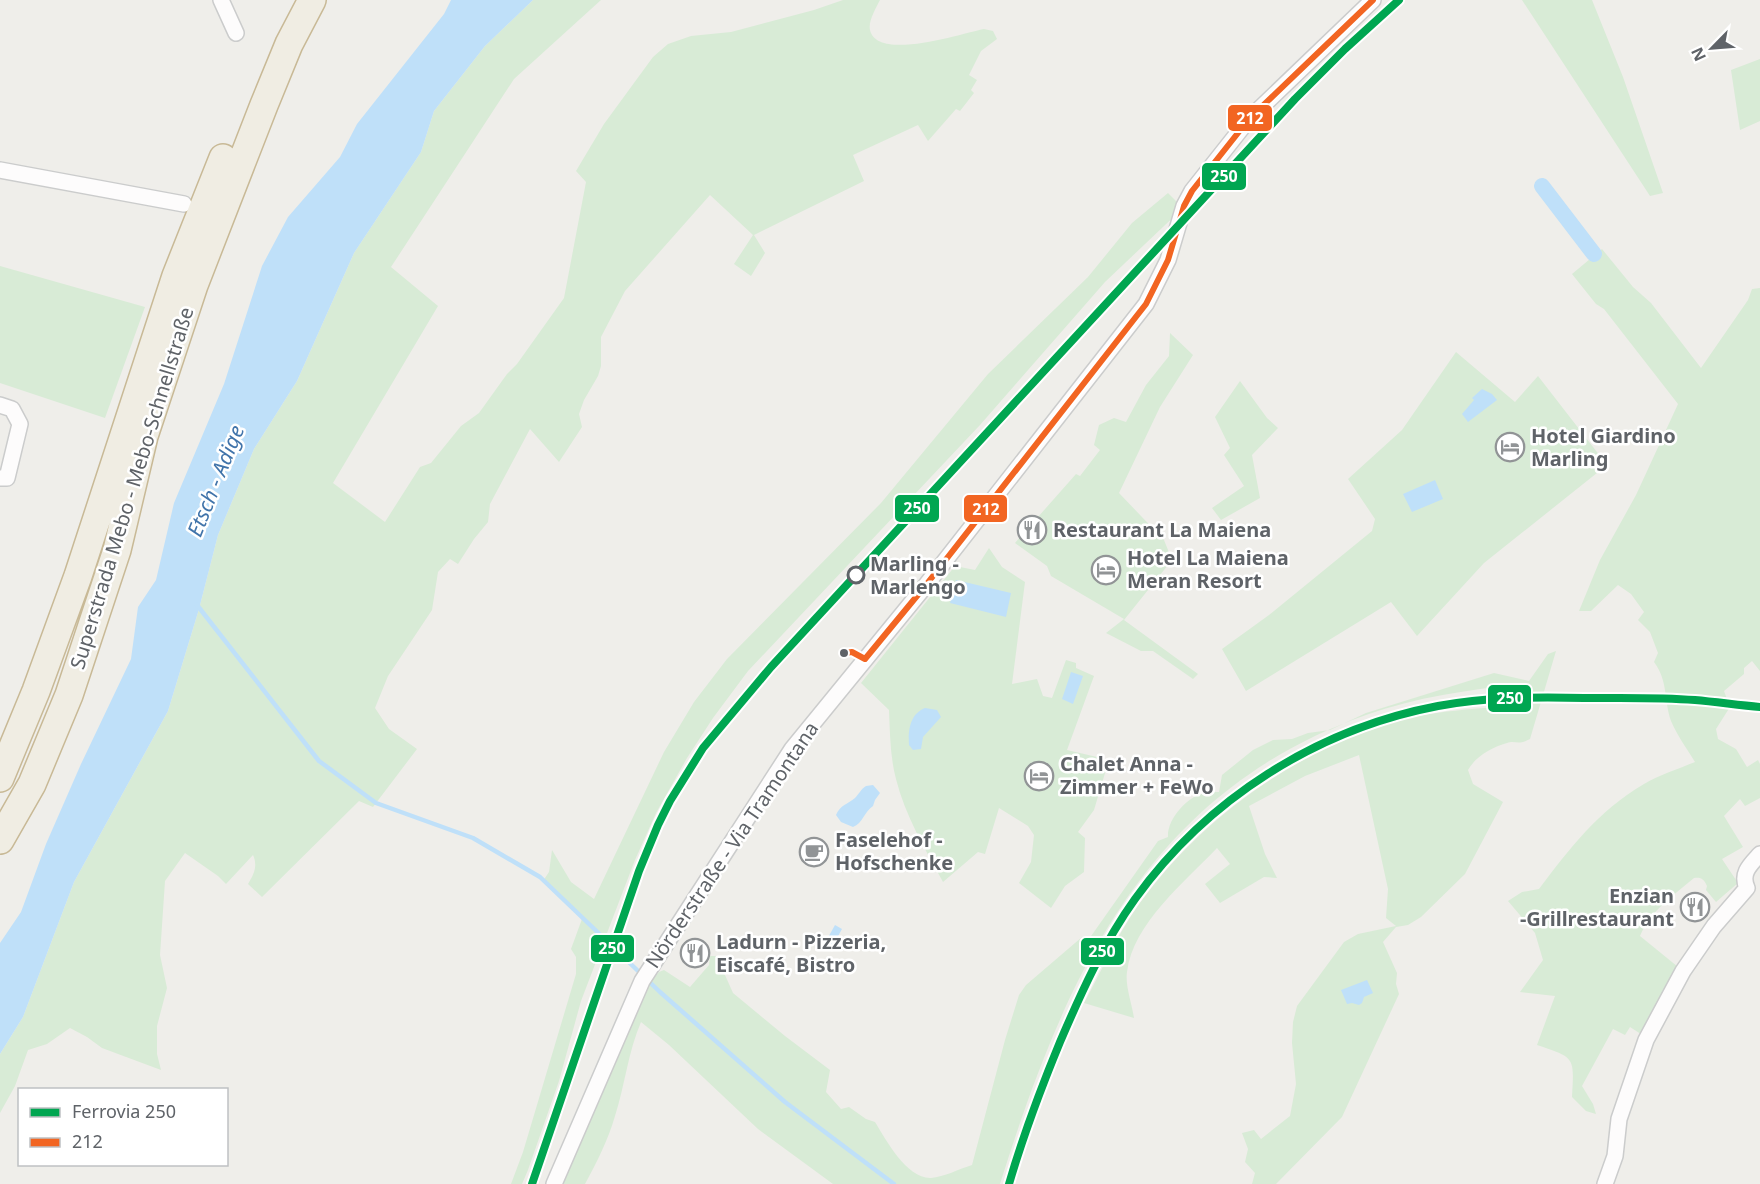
<svg xmlns="http://www.w3.org/2000/svg" width="1760" height="1184" viewBox="0 0 1760 1184" font-family="'Noto Sans',sans-serif">
<style>
.green{fill:#d8ebd6}
.water{fill:#bfe0f9}
.lines{fill:none;stroke-linecap:round;stroke-linejoin:round}
.stream{stroke:#bfe0f9;stroke-width:4.5}
.canal{stroke:#bfe0f9;stroke-width:16}
.street-casing{stroke:#cbcccc;stroke-width:18}
.highway-casing{stroke:#c8b996;stroke-width:30}
.street{stroke:#fdfcfc;stroke-width:15}
.highway{stroke:#f0ede3;stroke-width:27}
.bus-1-casing{stroke:#fff;stroke-width:10}
.bus-1{stroke:#f26522;stroke-width:6}
.rail-1-casing{stroke:#fff;stroke-width:12}
.rail-1{stroke:#00a651;stroke-width:8}
.stop-dot{fill:#fff;stroke:#5f6368;stroke-width:3}
.bus-dot{fill:#5f6368;stroke:#fff;stroke-width:2}
.labels{text-anchor:middle;stroke-width:5;stroke-linejoin:round;paint-order:stroke}
.poi-label{font-size:20px;font-weight:bold;fill:#5f6368;stroke:#fff;text-anchor:start}
.street-label{font-size:20px;fill:#5f6368;stroke:#fff}
.stop-label{font-size:20px;font-weight:bold;fill:#5f6368;stroke:#fff;text-anchor:start}
.water-label{font-size:21px;font-style:italic;fill:#4174aa;stroke:#fff}
.line-badge{stroke:#fff;stroke-width:2}
.badge-label{font-size:16px;text-anchor:middle;font-weight:bold;fill:#fff}
</style>
<rect width="100%" height="100%" fill="#efeeea"/>
<!-- green -->
<path class="green" d="M 533,0 L 601,0 L 514,79 L 391,267 L 438,306 L 333,483 L 385,522 L 420,467 L 431,463 L 461,426 L 479,413 L 507,374 L 517,364 L 564,298 L 586,182 L 576,171 L 604,124 L 653,57 L 668,44 L 691,36 L 731,32 L 814,10 L 843,0 L 880,0 C 876,8 868,21 870,30 C 877,62 963,33 984,29 L 993,31 L 997,39 L 981,51 L 969,75 L 977,80 L 971,90 L 974,93 L 960,111 L 956,109 L 928,141 L 918,125 L 853,155 L 864,181 L 754,235 L 765,253 L 751,276 L 734,264 L 753,235 L 710,195 L 625,291 L 601,337 L 601,366 L 598,376 L 584,400 L 579,414 L 582,427 L 559,462 L 530,429 L 490,504 L 488,522 L 474,539 L 458,564 L 450,559 L 438,572 L 432,610 L 388,676 L 375,708 L 389,729 L 417,749 L 373,807 L 359,801 L 262,897 L 248,884 C 254,874 258,866 253,855 L 226,884 L 218,876 L 185,853 L 165,881 L 160,955 L 167,988 L 157,1026 L 157,1054 L 161,1070 L 102,1048 L 87,1037 L 70,1028 L 47,1044 L 28,1050 L 15,1086 L 0,1113 L 0,1054 L 23,1017 L 74,882 L 168,711 L 199,609 L 218,535 L 254,449 L 297,381 L 354,253 L 421,152 L 434,111 L 485,46 Z
M 1522,0 L 1592,0 L 1623,77 L 1663,193 L 1650,196 Z
M 1760,59 L 1760,121 L 1740,130 L 1731,70 Z
M 1168,193 L 1183,208 L 1105,282 L 980,425 L 748,671 L 713,718 L 687,758 L 656,813 L 635,860 L 581,1001 L 559,1081 L 528,1170 L 522,1184 L 511,1184 L 523,1152 L 576,974 L 576,957 L 571,949 L 582,919 L 543,881 L 549,872 L 552,850 L 571,882 L 594,899 L 664,752 L 694,702 L 727,659 L 881,503 L 988,374 L 1088,277 L 1132,223 Z
M 1602,249 L 1633,287 L 1651,303 L 1701,368 L 1748,300 L 1752,289 L 1760,288 L 1760,671 L 1752,661 L 1744,668 L 1744,674 L 1724,691 L 1730,707 L 1716,729 L 1718,739 L 1736,749 L 1747,767 L 1758,760 L 1760,764 L 1760,798 L 1745,806 L 1740,799 L 1724,816 L 1743,847 L 1722,859 L 1738,883 L 1716,902 L 1706,890 L 1707,886 C 1704,879 1701,877 1694,878 C 1673,896 1651,910 1640,936 L 1683,971 L 1647,1038 L 1630,1027 L 1625,1035 L 1613,1029 L 1582,1086 L 1593,1104 L 1596,1114 L 1586,1111 L 1572,1097 C 1574,1057 1576,1058 1537,1045 L 1555,996 L 1520,992 L 1543,960 L 1535,933 L 1508,901 L 1522,892 L 1539,889 C 1571,847 1597,812 1644,784 C 1659,775 1678,769 1695,762 C 1687,749 1677,735 1671,721 C 1664,701 1668,680 1654,662 L 1658,653 L 1650,632 L 1638,620 L 1644,612 L 1631,594 L 1618,585 L 1591,611 L 1579,611 L 1600,560 L 1636,495 L 1678,404 L 1604,309 L 1596,304 L 1572,274 Z
M 0,266 L 145,307 L 105,418 L 0,383 Z
M 1170,333 L 1193,355 L 1160,407 L 1119,493 L 1164,540 L 1172,560 L 1124,620 L 1198,674 L 1193,679 L 1153,651 L 1141,651 L 1106,633 L 1124,619 L 1051,576 L 1047,566 L 1015,543 L 1076,474 L 1080,476 L 1100,450 L 1094,445 L 1099,425 L 1114,418 L 1126,422 L 1146,385 L 1169,356 Z
M 1456,352 L 1515,402 L 1538,376 L 1607,465 L 1484,563 L 1417,636 L 1391,602 L 1246,691 L 1222,649 L 1269,615 L 1372,531 L 1375,519 L 1348,479 L 1402,430 Z
M 1240,381 L 1267,418 L 1278,428 L 1252,455 L 1260,498 L 1221,520 L 1212,508 L 1244,486 L 1224,455 L 1230,448 L 1215,417 Z
M 989,548 L 1002,567 L 1025,582 L 1012,684 L 1037,679 L 1043,696 L 1052,698 L 1066,660 L 1076,663 L 1076,668 L 1094,676 L 1067,750 L 1097,757 L 1108,763 L 1094,810 L 1078,832 L 1085,838 L 1084,872 L 1065,886 L 1051,908 L 1019,883 L 1031,862 L 1034,835 L 1028,826 L 999,808 L 985,854 L 978,852 L 943,882 C 925,849 905,815 896,779 C 890,757 890,733 889,710 L 861,683 L 955,566 L 975,570 Z
M 1556,651 L 1530,739 C 1517,746 1516,740 1507,743 C 1492,747 1475,757 1468,770 L 1473,784 L 1503,802 L 1465,874 L 1421,917 L 1408,925 L 1396,927 L 1383,942 L 1397,973 L 1396,984 L 1399,994 L 1342,1117 L 1276,1184 L 1252,1184 L 1255,1173 L 1245,1162 L 1248,1149 L 1242,1133 L 1254,1130 L 1261,1139 L 1290,1116 L 1296,1084 L 1292,1043 L 1293,1022 L 1297,1006 L 1344,942 L 1358,934 L 1396,926 L 1386,918 L 1388,889 L 1359,755 L 1305,776 L 1249,806 L 1265,854 L 1277,878 L 1264,877 L 1220,903 L 1205,884 L 1230,864 L 1217,848 C 1185,882 1133,923 1127,972 C 1125,986 1132,1004 1134,1018 L 1084,1003 C 1101,972 1116,937 1137,907 C 1198,821 1290,754 1391,723 C 1432,710 1478,709 1521,705 L 1521,684 C 1469,690 1416,697 1366,715 C 1146,793 1065,977 1000,1184 L 833,1184 L 758,1129 L 669,1045 L 641,1022 C 628,1052 625,1085 615,1116 C 608,1140 597,1162 585,1184 L 561,1184 L 645,989 L 659,972 L 664,970 L 690,987 L 709,965 L 710,956 L 716,956 L 716,966 L 725,975 L 733,993 L 785,1036 L 830,1070 L 826,1092 L 841,1109 L 849,1107 L 866,1119 L 875,1122 C 886,1140 907,1179 931,1178 C 944,1177 959,1169 972,1165 L 1005,1040 L 1019,995 L 1026,985 L 1082,937 L 1089,939 L 1158,841 L 1168,837 C 1167,819 1187,797 1204,793 C 1209,792 1215,792 1219,792 L 1222,775 L 1253,750 L 1273,740 L 1292,739 L 1308,733 L 1330,730 L 1366,713 L 1494,673 L 1529,681 L 1548,654 Z"/>
<!-- water -->
<path class="water" d="M 451,0 L 533,0 L 485,46 L 434,111 L 421,152 L 354,253 L 297,381 L 254,449 L 218,535 L 199,609 L 168,711 L 74,882 L 23,1017 L 0,1054 L 0,943 L 21,912 L 46,844 L 81,764 L 131,659 L 138,607 L 156,580 L 174,503 L 224,384 L 262,266 L 288,217 L 340,157 L 357,124 L 444,14 Z
M 1482,389 L 1492,394 L 1497,400 L 1468,422 L 1462,414 L 1474,400 L 1472,398 Z
M 1435,480 L 1443,499 L 1412,512 L 1403,494 Z
M 956,580 L 1011,593 L 1006,617 L 950,603 Z
M 1071,672 L 1083,676 L 1073,704 L 1062,699 Z
M 925,708 L 937,710 L 941,717 L 923,737 L 921,749 L 913,750 L 909,745 C 908,730 910,714 925,708 Z
M 873,785 L 880,793 L 875,800 L 873,806 C 864,812 863,823 853,827 L 841,822 L 836,815 C 840,805 848,804 855,798 C 859,794 861,789 866,786 Z
M 835,925 L 842,929 L 832,947 L 825,943 Z
M 1367,980 L 1373,993 L 1364,997 L 1362,1003 L 1359,1005 L 1352,1003 L 1347,1004 L 1341,990 Z"/>
<g class="lines">
<!-- stream -->
<path class="stream" d="M 197,605 L 319,761 L 376,803 L 473,838 L 540,877 L 660,992 L 785,1102 L 894,1184"/>
<!-- canal -->
<path class="canal" d="M 1542,186 L 1594,254"/>
<!-- street casing -->
<g class="street-casing">
<path id="street" d="M 221,0 L 236,33
M 0,170 L 184,204
M 0,405 L 12,409 L 20,424 L 7,478 L 0,478
M 554,1184 L 642,981 L 792,749 L 926,585 L 1146,304 L 1168,260 L 1184,206 L 1192,191 L 1249,119 L 1373,0
M 1605,1184 L 1615,1156 L 1619,1119 L 1646,1040 L 1683,971 L 1714,926 L 1747,888 C 1740,873 1751,864 1760,854"/>
</g>
<!-- highway casing -->
<g class="highway-casing">
<path id="highway" d="M 0,778 L 36,691 L 78,576 L 176,276 L 223,158
M 0,840 L 32,784 L 69,695 L 117,550 L 144,436 L 194,285 L 264,105 L 289,44 L 312,0"/>
</g>
<!-- street -->
<use href="#street" class="street"/>
<!-- highway -->
<use href="#highway" class="highway"/>
<!-- bus-1 casing -->
<g class="bus-1-casing">
<path id="bus-1" d="M 844,653 L 852,652 L 865,659 L 926,585 L 1146,304 L 1168,260 L 1184,206 L 1192,191 L 1249,119 L 1373,0"/>
</g>
<!-- bus-1 -->
<use href="#bus-1" class="bus-1"/>
<!-- rail-1 casing -->
<g class="rail-1-casing">
<path id="rail-1" d="M 532,1184 L 639,871 L 658,825 L 670,801 L 703,748 L 771,667 L 1295,99 L 1345,49 L 1399,0
M 1009,1184 C 1023,1136 1041,1088 1060,1042 C 1081,993 1104,942 1135,899 C 1207,799 1317,729 1438,706 C 1486,697 1535,697 1584,698 C 1621,698 1658,697 1695,700 C 1717,702 1738,705 1760,707"/>
</g>
<!-- rail-1 -->
<use href="#rail-1" class="rail-1"/>
</g>
<!-- icons -->
<defs>
<g id="hotel-ring" transform="scale(1.5)"><circle r="9.5" fill="#fff" stroke="#919496" stroke-width="1.5"/><path d="M-6-4.5h1.5V1H6V5H4.5V3h-9V5H-6ZM-4 0a1.8 1.8 0 1 1 3.6 0ZM.5 0V-2.5h3Q6-2.5 6 0Z" fill="#919496"/></g>
<g id="restaurant-ring" transform="scale(1.5)"><circle r="9.5" fill="#fff" stroke="#919496" stroke-width="1.5"/><path d="M-5-6h1v4h1v-4h1v4h1v-4h1v5L-1.5 .5V6h-2V.5L-5-1ZM5-6V6H3V1.5H1.5Q1.5-4 5-6Z" fill="#919496"/></g>
<g id="cafe-ring" transform="scale(1.5)"><circle r="9.5" fill="#fff" stroke="#919496" stroke-width="1.5"/><path d="M-5.5-4.5H6V0H3Q3 3.5 0 3.5H-2.5Q-5.5 3.5-5.5 0ZM3-3.2v2h1.7v-2ZM-6 4.5H4V6H-6Z" fill="#919496"/></g>
</defs>
<g fill-rule="evenodd">
<use href="#hotel-ring" x="1510" y="447"/>
<use href="#restaurant-ring" x="1032" y="530"/>
<use href="#hotel-ring" x="1106" y="570"/>
<use href="#hotel-ring" x="1039" y="776"/>
<use href="#cafe-ring" x="814" y="852"/>
<use href="#restaurant-ring" x="1695" y="907"/>
<use href="#restaurant-ring" x="695" y="953"/>
</g>
<!-- markers -->
<circle class="stop-dot" cx="856" cy="575" r="8"/>
<circle class="bus-dot" cx="844" cy="653" r="5"/>
<g class="labels">
<!-- poi labels -->
<g class="poi-label">
<text x="1531" y="443">Hotel Giardino<tspan x="1531" dy="23">Marling</tspan></text>
<text x="1053" y="537">Restaurant La Maiena</text>
<text x="1127" y="565">Hotel La Maiena<tspan x="1127" dy="23">Meran Resort</tspan></text>
<text x="1060" y="771">Chalet Anna -<tspan x="1060" dy="23">Zimmer + FeWo</tspan></text>
<text x="835" y="847">Faselehof -<tspan x="835" dy="23">Hofschenke</tspan></text>
<text x="1674" y="903" text-anchor="end">Enzian<tspan x="1674" dy="23">-Grillrestaurant</tspan></text>
<text x="716" y="949">Ladurn - Pizzeria,<tspan x="716" dy="23">Eiscafé, Bistro</tspan></text>
</g>
<!-- street labels -->
<g class="street-label">
<text transform="translate(132 488) rotate(-73)" y="7">Superstrada Mebo - Mebo-Schnellstraße</text>
<text transform="translate(732 845) rotate(-56)" y="7">Nörderstraße - Via Tramontana</text>
</g>
<!-- stop labels -->
<g class="stop-label">
<text x="870" y="571">Marling -<tspan x="870" dy="23">Marlengo</tspan></text>
</g>
<!-- water labels -->
<g class="water-label">
<text transform="translate(216 481) rotate(-68)" y="7">Etsch - Adige</text>
</g>
</g>
<g class="line-badge">
<rect x="1227" y="104" width="46" height="28" rx="6" fill="#f26522"/>
<rect x="1201" y="162" width="46" height="29" rx="6" fill="#00a651"/>
<rect x="894" y="494" width="46" height="29" rx="6" fill="#00a651"/>
<rect x="963" y="494" width="45" height="29" rx="6" fill="#f26522"/>
<rect x="1487" y="684" width="45" height="29" rx="6" fill="#00a651"/>
<rect x="590" y="934" width="45" height="29" rx="6" fill="#00a651"/>
<rect x="1080" y="937" width="45" height="29" rx="6" fill="#00a651"/>
</g>
<g class="badge-label">
<text x="1250" y="124">212</text>
<text x="1224" y="182">250</text>
<text x="917" y="514">250</text>
<text x="986" y="515">212</text>
<text x="1510" y="704">250</text>
<text x="612" y="954">250</text>
<text x="1102" y="957">250</text>
</g>
<!-- legend -->
<rect x="18" y="1088" width="210" height="78" fill="#ffffff" stroke="#bfc1c3" stroke-width="1.5"/>
<rect x="30" y="1108" width="30" height="9" fill="#00a651" stroke="#bfc1c3" stroke-width="1.5"/>
<text x="72" y="1118" font-size="18" fill="#5f6368">Ferrovia 250</text>
<rect x="30" y="1138" width="30" height="9" fill="#f26522" stroke="#bfc1c3" stroke-width="1.5"/>
<text x="72" y="1148" font-size="18" fill="#5f6368">212</text>
<!-- north arrow -->
<g transform="translate(1712 48) rotate(245)" stroke="#ffffff" stroke-width="4.5" paint-order="stroke">
<path d="M0-4.5L10 22L0 15L-10 22Z" fill="#5f6368"/>
<text y="-9" font-size="16" font-weight="bold" text-anchor="middle" fill="#5f6368">N</text>
</g>
</svg>
